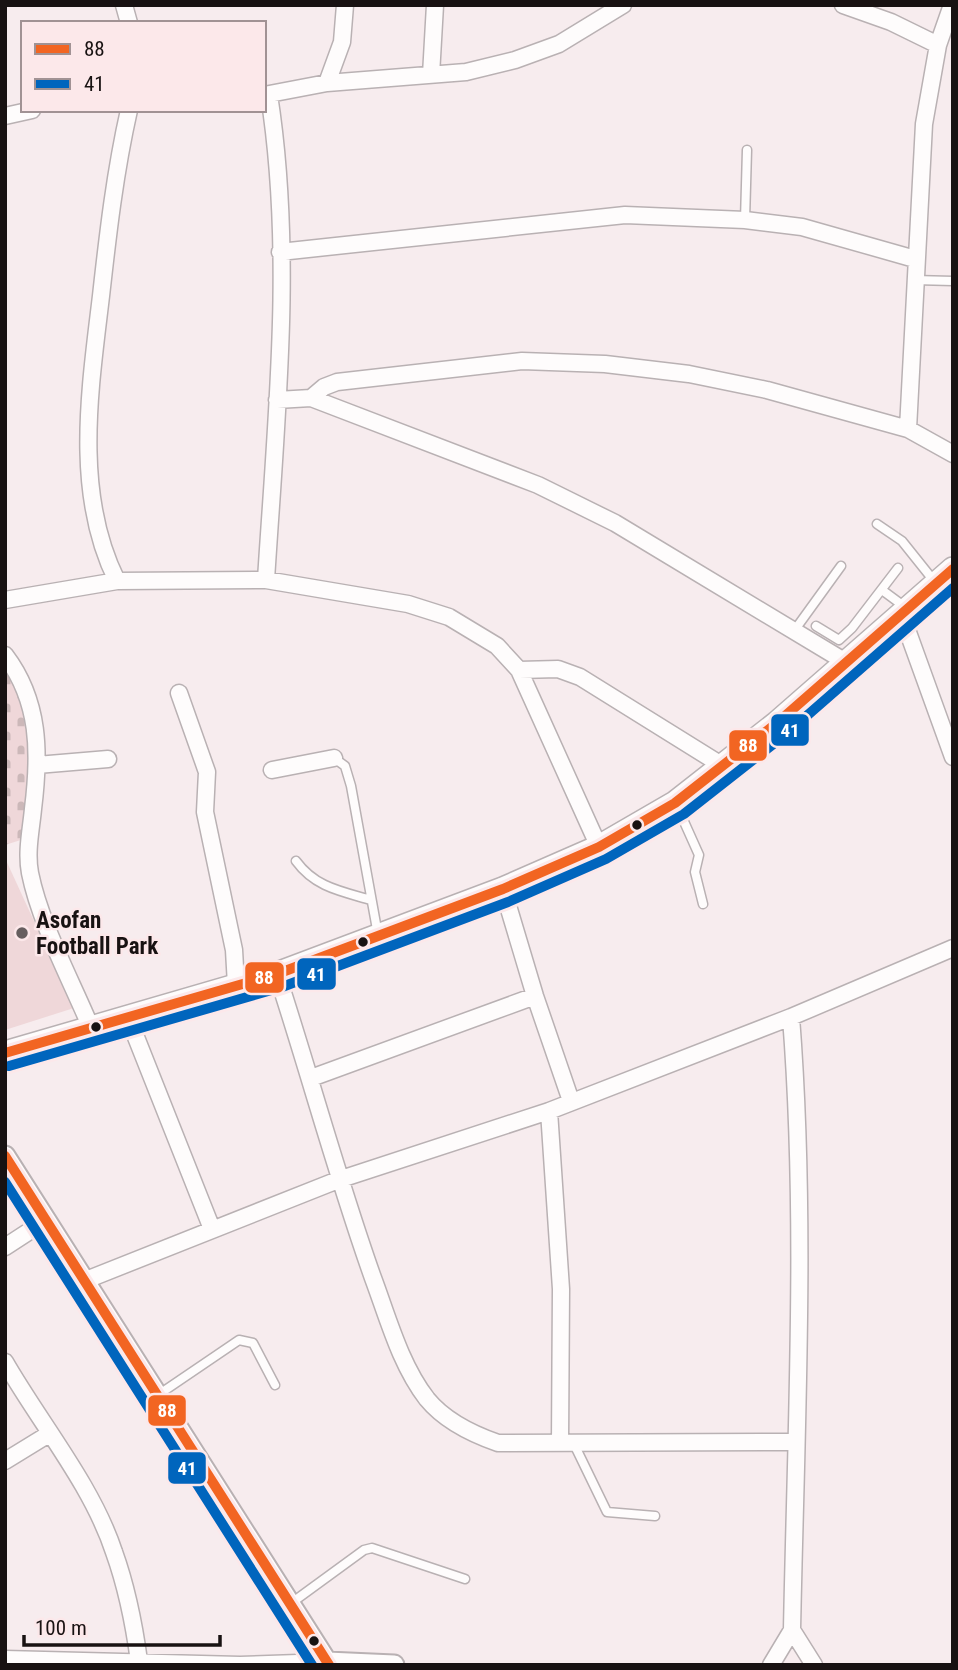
<svg xmlns="http://www.w3.org/2000/svg" width="958" height="1670" viewBox="0 0 958 1670" font-family="'Roboto Condensed',sans-serif">
<style>
.cemetery{fill:url(#cemetery-stones)}
.park{fill:#efd7d9}
.lines{fill:none;stroke-linecap:round;stroke-linejoin:round}
.service-casing{stroke:#b9b1b3;stroke-width:11}
.minor-casing{stroke:#b9b1b3;stroke-width:19}
.tertiary-casing{stroke:#b9b1b3;stroke-width:23}
.secondary-casing{stroke:#b9b1b3;stroke-width:26}
.service{stroke:#fefcfc;stroke-width:8}
.minor{stroke:#fefcfc;stroke-width:16}
.tertiary{stroke:#fefcfc;stroke-width:19}
.secondary{stroke:#fefcfc;stroke-width:23}
.bus-1-casing{stroke:#fce8ea;stroke-width:16}
.bus-2-casing{stroke:#fce8ea;stroke-width:16}
.bus-1{stroke:#f26522;stroke-width:10}
.bus-2{stroke:#0065bd;stroke-width:10}
.bus-dot{fill:#181212;stroke:#fce8ea;stroke-width:2.5}
.poi-dot{fill:#665e5f;stroke:#fce8ea;stroke-width:2.5}
.labels{text-anchor:middle;stroke-width:5;stroke-linejoin:round;paint-order:stroke}
.poi-label{font-size:23px;font-weight:bold;fill:#181212;stroke:#fce8ea;text-anchor:start}
.line-badge{stroke:#fce8ea;stroke-width:2.5}
.badge-label{font-size:19px;text-anchor:middle;font-weight:bold;fill:#fff}
</style>
<defs>
<pattern id="cemetery-stones" width="16" height="16" patternUnits="userSpaceOnUse" patternTransform="scale(1.75)"><rect width="16" height="16" fill="#efd7d9"/><path d="M2 7V4a2 2 0 0 1 4 0v3zM10 15v-3a2 2 0 0 1 4 0v3z" fill="#ccb8b9"/></pattern>
</defs>
<rect width="100%" height="100%" fill="#f7ecee"/>
<!-- cemetery -->
<path class="cemetery" d="M 5,670 C 41,719 29,782 24,839 L 5,845 Z"/>
<!-- park -->
<path class="park" d="M 5,858 L 74,1008 L 5,1030 Z"/>
<g class="lines">
<!-- service casing -->
<g class="service-casing">
<path id="service" d="M 745,220 L 747,150
M 914,280 L 953,281
M 877,524 L 902,541 L 934,581
M 882,590 L 905,607
M 816,626 L 839,640 L 852,628 L 898,568
M 794,631 L 841,566
M 334,758 L 345,766 L 351,786 L 378,935
M 677,806 L 699,855 L 695,872 L 703,904
M 296,861 C 315,887 340,891 371,900
M 158,1395 L 239,1340 L 253,1343 L 275,1385
M 573,1442 L 607,1512 L 655,1516
M 290,1604 L 364,1550 L 372,1548 L 465,1579"/>
</g>
<!-- minor casing -->
<g class="minor-casing">
<path id="minor" d="M 124,5 L 129,23
M 843,5 L 891,22 L 938,45
M 431,75 L 435,5
M 327,83 L 342,42 L 345,5
M 264,95 L 327,83 L 466,72 L 515,60 L 559,44 L 623,5
M 5,116 L 32,110
M 280,252 L 625,215 L 745,220 L 802,227 L 915,259
M 311,398 L 324,387 L 337,382 L 522,361 L 605,364 L 689,374 L 767,390 L 908,429 L 953,454
M 277,400 L 311,398 L 538,485 L 615,523 L 844,661
M 908,429 L 924,124 L 938,45 L 952,5
M 266,580 C 276,420 294,254 269,95
M 117,581 C 73,493 90,389 101,296 C 108,233 115,172 129,110
M 5,600 L 117,581 L 266,580 L 408,604 L 449,617 L 497,646 L 519,670 L 599,847
M 901,613 L 953,757
M 5,655 C 40,701 40,753 33,809 C 31,830 26,852 30,873 C 40,923 71,980 91,1028
M 519,670 L 558,669 L 580,677 L 723,766
M 179,693 L 207,772 L 205,812 L 234,950 L 236,985
M 37,765 L 108,759
M 272,770 L 334,758
M 503,889 L 535,996 L 571,1101
M 277,974 C 310,1075 337,1177 373,1278 C 388,1318 400,1364 427,1399 C 445,1421 472,1434 498,1443 L 796,1442
M 128,1017 L 212,1229
M 311,1078 L 535,996
M 549,1111 L 561,1289 L 560,1443
M 5,1247 L 45,1221
M 86,1280 L 338,1180 L 549,1111 L 791,1017 L 953,948
M 5,1362 C 40,1423 92,1485 114,1552 C 127,1588 134,1624 139,1661
M 5,1461 L 49,1434
M 792,1630 L 814,1665
M 5,1659 L 240,1665 L 327,1662 L 329,1665
M 771,1665 L 792,1630 C 796,1425 807,1221 791,1017"/>
</g>
<!-- tertiary casing -->
<g class="tertiary-casing">
<path id="tertiary" d="M 5,1156 L 327,1662 L 394,1665"/>
</g>
<!-- secondary casing -->
<g class="secondary-casing">
<path id="secondary" d="M 5,1053 L 277,974 L 503,889 L 599,847 L 675,803 L 777,723 L 953,569"/>
</g>
<!-- service -->
<use href="#service" class="service"/>
<!-- minor -->
<use href="#minor" class="minor"/>
<!-- tertiary -->
<use href="#tertiary" class="tertiary"/>
<!-- secondary -->
<use href="#secondary" class="secondary"/>
<!-- bus-1 casing -->
<g class="bus-1-casing">
<path id="bus-1" d="M 5,1053 L 277,974 L 503,889 L 599,847 L 675,803 L 777,723 L 953,569
M 5,1156 L 329,1665"/>
</g>
<!-- bus-2 casing -->
<g class="bus-2-casing">
<path id="bus-2" d="M 9,1066 L 282,987 L 508,902 L 606,859 L 684,814 L 786,734 L 953,588
M 5,1182 L 312,1665"/>
</g>
<!-- bus-1 -->
<use href="#bus-1" class="bus-1"/>
<!-- bus-2 -->
<use href="#bus-2" class="bus-2"/>
</g>
<!-- markers -->
<g class="bus-dot">
<circle cx="637" cy="825" r="6"/>
<circle cx="363" cy="942" r="6"/>
<circle cx="96" cy="1027" r="6"/>
<circle cx="314" cy="1641" r="6"/>
</g>
<circle class="poi-dot" cx="22" cy="933" r="7"/>
<g class="labels">
<!-- poi labels -->
<g class="poi-label">
<text x="36" y="928">Asofan<tspan x="36" dy="26">Football Park</tspan></text>
</g>
</g>
<g class="line-badge">
<rect x="770" y="713" width="40" height="34" rx="7" fill="#0065bd"/>
<rect x="728" y="729" width="40" height="33" rx="7" fill="#f26522"/>
<rect x="296" y="957" width="41" height="34" rx="7" fill="#0065bd"/>
<rect x="244" y="961" width="41" height="33" rx="7" fill="#f26522"/>
<rect x="147" y="1394" width="40" height="33" rx="7" fill="#f26522"/>
<rect x="167" y="1451" width="40" height="34" rx="7" fill="#0065bd"/>
</g>
<g class="badge-label">
<text x="790" y="737">41</text>
<text x="748" y="752">88</text>
<text x="316" y="981">41</text>
<text x="264" y="984">88</text>
<text x="167" y="1417">88</text>
<text x="187" y="1475">41</text>
</g>
<!-- border -->
<rect width="958" height="1670" fill="none" stroke="#181212" stroke-width="14"/>
<!-- legend -->
<rect x="21" y="21" width="245" height="91" fill="#fce8ea" stroke="#a19294" stroke-width="2"/>
<rect x="35" y="44" width="35" height="10" fill="#f26522" stroke="#a19294" stroke-width="2"/>
<text x="84" y="56" font-size="21" fill="#181212">88</text>
<rect x="35" y="79" width="35" height="10" fill="#0065bd" stroke="#a19294" stroke-width="2"/>
<text x="84" y="91" font-size="21" fill="#181212">41</text>
<!-- scale -->
<path d="M24 1635v10h196v-10" fill="none" stroke="#181212" stroke-width="3.5"/>
<text x="35" y="1635" font-size="21" fill="#181212" stroke="#fce8ea" stroke-width="5" paint-order="stroke">100 m</text>
</svg>
